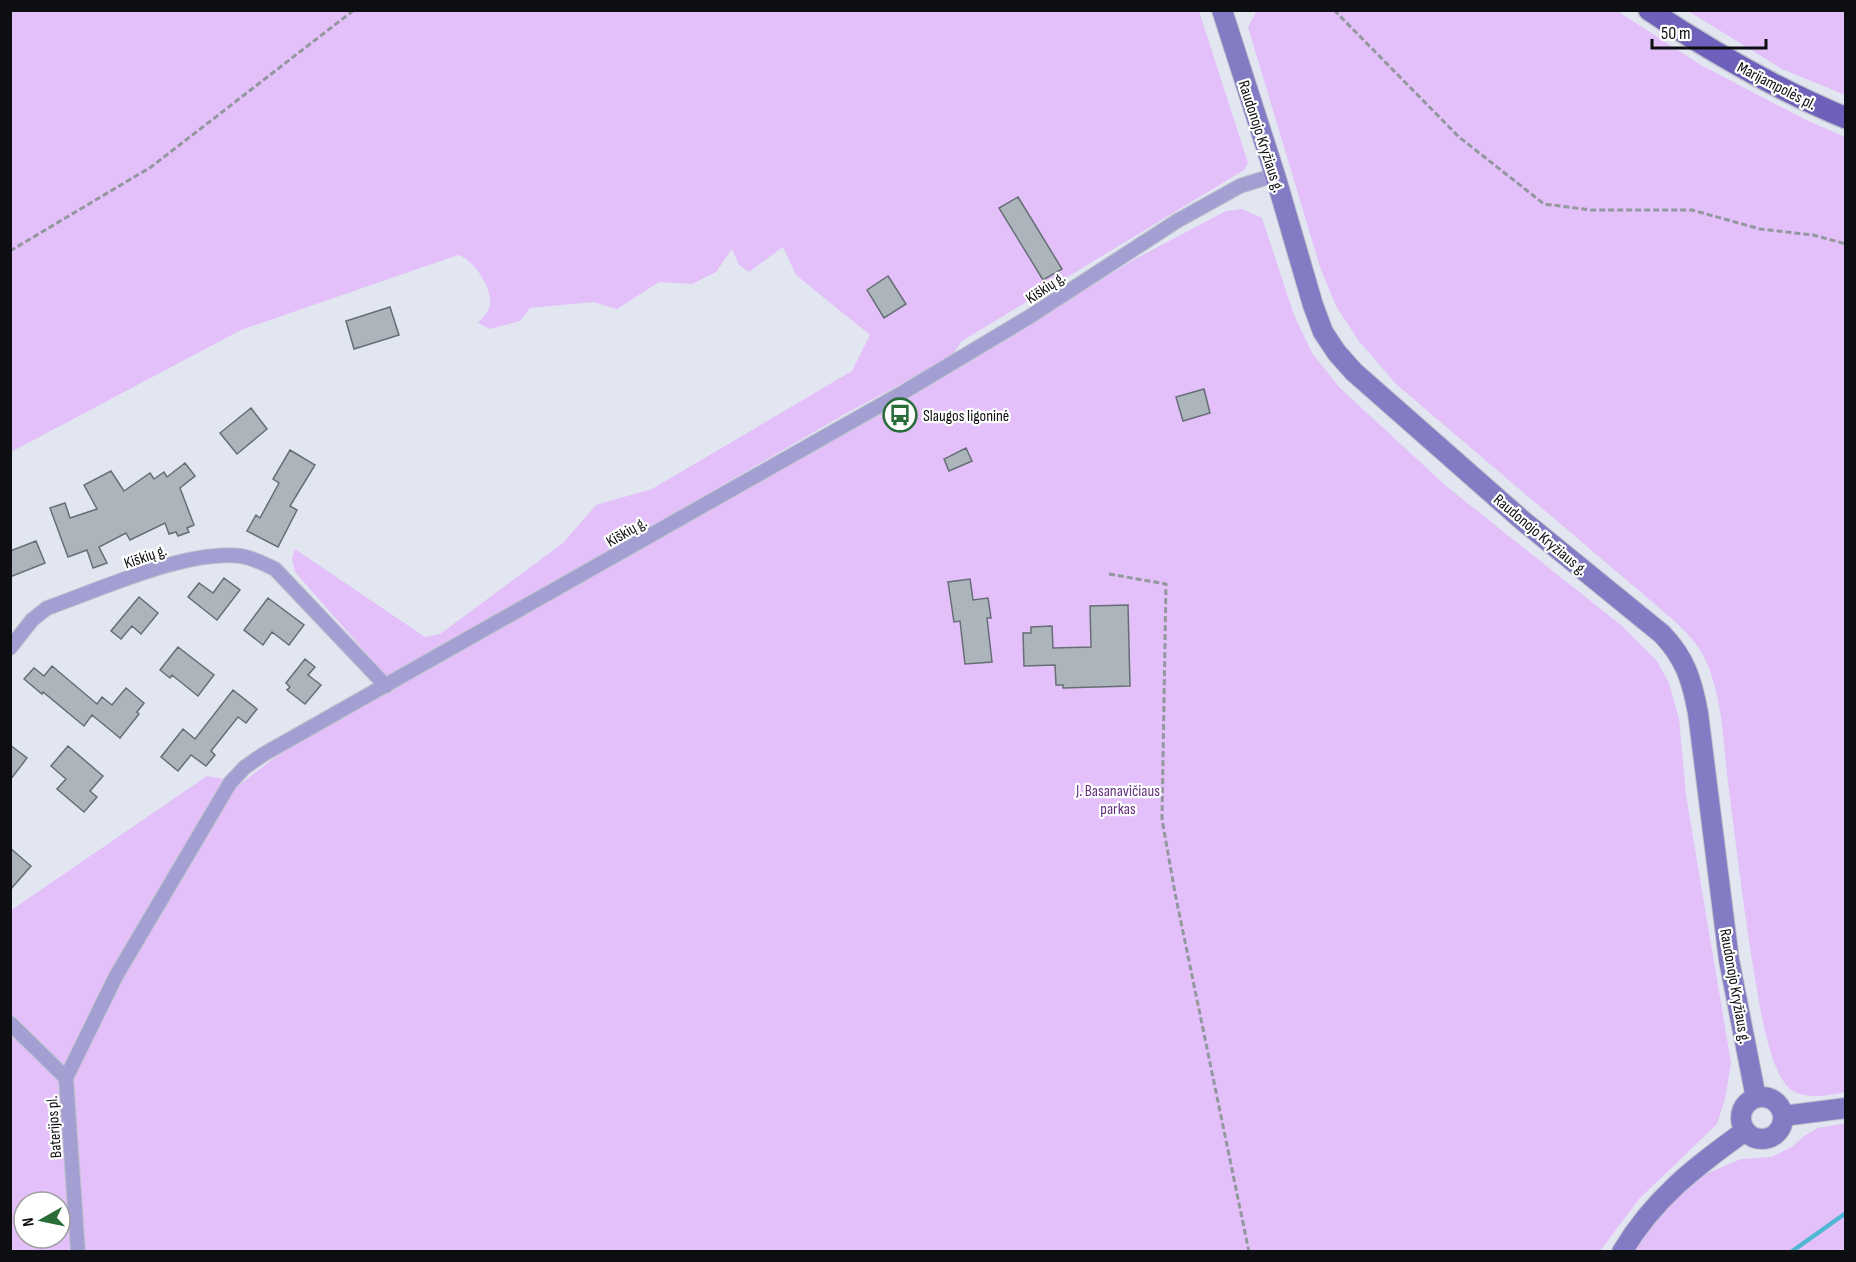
<svg xmlns="http://www.w3.org/2000/svg" width="1856" height="1262" viewBox="0 0 1856 1262" font-family="'Sofia Sans Condensed',sans-serif">
<style>
.green{fill:#e3c0f9;fill-rule:evenodd}
.lines{fill:none;stroke-linecap:round;stroke-linejoin:round}
.stream{stroke:#4fb7d3;stroke-width:4.5}
.building{fill:#acb5bc;stroke:#666e75;stroke-width:1.5}
.minor-casing{stroke:#bfc3cc;stroke-width:16}
.secondary-casing{stroke:#bfc3cc;stroke-width:22}
.primary-casing{stroke:#bfc3cc;stroke-width:24}
.path{stroke:#93979e;stroke-width:3;stroke-dasharray:6 3;stroke-linecap:butt}
.minor{stroke:#a39fd2;stroke-width:14}
.secondary{stroke:#847bc5;stroke-width:20}
.primary{stroke:#6f60bb;stroke-width:21}
.labels{text-anchor:middle;stroke-width:4.5;stroke-linejoin:round;paint-order:stroke}
.street-label{font-size:16px;fill:#0c0e11;stroke:#fff}
.poi-label{font-size:16px;fill:#0c0e11;stroke:#fff;text-anchor:start}
.park-label{font-size:16px;fill:#64317f;stroke:#fff}
</style>
<rect width="100%" height="100%" fill="#e1e6f0"/>
<!-- green -->
<path class="green" d="M 1257,10 L 1617,11 L 1701,65 L 1804,119 L 1845,137 L 1845,1092 C 1828,1096 1799,1101 1786,1085 C 1770,1065 1761,1015 1757,990 C 1745,921 1737,852 1728,783 C 1723,741 1723,698 1705,659 C 1697,642 1683,629 1670,617 L 1397,385 L 1358,340 L 1336,306 L 1320,267 L 1248,27 Z
M 10,11 L 1199,11 L 1248,163 L 1244,170 L 962,341 L 951,357 L 845,414 L 389,679 L 295,572 L 292,558 L 295,549 L 425,637 L 440,634 L 563,543 L 596,505 L 652,489 L 852,371 L 870,335 L 796,275 L 783,247 L 749,272 L 739,265 L 732,249 L 716,272 L 692,284 L 659,282 L 617,309 L 593,302 L 530,308 L 520,321 L 490,329 L 478,323 C 484,316 490,311 490,302 C 491,286 473,259 458,255 L 241,330 L 11,452 Z
M 1688,11 L 1845,11 L 1845,95 L 1782,69 Z
M 1242,209 L 1262,218 L 1294,315 L 1312,353 L 1339,387 L 1446,486 L 1622,626 L 1657,661 L 1669,683 L 1679,719 L 1686,795 L 1731,1063 L 1725,1099 L 1717,1124 L 1639,1199 L 1600,1251 L 11,1251 L 10,911 L 207,776 L 224,779 L 235,788 L 286,749 L 882,413 L 1135,259 L 1226,211 ZM 24,1202 L 60,1202 L 60,1238 L 24,1238 Z
M 1845,1123 L 1845,1251 L 1634,1252 L 1665,1208 L 1696,1178 L 1741,1159 L 1772,1157 L 1793,1146 L 1804,1136 L 1818,1128 Z"/>
<g class="lines">
<!-- stream -->
<path class="stream" d="M 1791,1252 L 1846,1213"/>
</g>
<!-- building -->
<path class="building" d="M 1018,197 L 1062,269 L 1043,280 L 999,208 Z
M 888,276 L 906,304 L 884,318 L 867,290 Z
M 390,307 L 399,335 L 354,349 L 346,321 Z
M 1204,389 L 1210,413 L 1183,421 L 1176,397 Z
M 251,408 L 267,429 L 237,454 L 220,433 Z
M 966,448 L 972,461 L 949,471 L 944,459 Z
M 290,450 L 315,465 L 290,506 L 297,510 L 278,547 L 247,531 L 256,515 L 260,518 L 279,483 L 273,479 Z
M 185,463 L 195,476 L 180,488 L 194,525 L 187,528 L 189,532 L 178,536 L 176,532 L 169,534 L 165,523 L 130,540 L 126,533 L 99,547 L 107,563 L 93,568 L 87,550 L 68,557 L 50,508 L 65,503 L 70,518 L 97,509 L 84,485 L 111,471 L 124,491 L 150,473 L 154,479 L 164,472 L 167,477 Z
M 36,541 L 45,563 L 10,577 L 10,551 Z
M 224,578 L 240,590 L 217,620 L 188,597 L 199,583 L 213,593 Z
M 970,579 L 973,600 L 988,598 L 991,618 L 987,618 L 992,662 L 965,664 L 960,621 L 954,622 L 948,582 Z
M 139,597 L 158,613 L 141,634 L 132,626 L 121,639 L 111,631 Z
M 268,598 L 304,625 L 289,645 L 272,632 L 263,645 L 244,630 Z
M 1128,605 L 1130,686 L 1063,688 L 1063,685 L 1056,685 L 1055,665 L 1024,666 L 1023,633 L 1031,633 L 1031,627 L 1052,626 L 1053,648 L 1091,647 L 1090,606 Z
M 178,647 L 214,675 L 198,696 L 172,675 L 170,678 L 160,670 Z
M 305,659 L 315,667 L 308,675 L 321,685 L 305,704 L 287,690 L 290,687 L 286,683 Z
M 52,666 L 97,704 L 102,697 L 112,705 L 126,688 L 144,703 L 137,712 L 139,714 L 120,738 L 92,715 L 84,726 L 43,692 L 42,694 L 24,679 L 34,668 L 44,676 Z
M 233,690 L 257,709 L 246,723 L 238,717 L 211,751 L 215,755 L 206,766 L 191,755 L 178,771 L 161,757 L 183,729 L 195,739 Z
M 10,745 L 27,758 L 10,780 Z
M 68,746 L 103,776 L 90,791 L 97,797 L 84,812 L 57,789 L 66,779 L 51,766 Z
M 10,848 L 31,866 L 10,890 Z"/>
<g class="lines">
<!-- minor casing -->
<g class="minor-casing">
<path id="minor" d="M 10,648 L 32,620 L 47,608 C 99,590 187,549 241,556 C 254,558 264,564 275,569 L 386,686
M 10,1023 L 66,1078 L 78,1252
M 66,1078 L 116,976 L 230,783 L 245,767 L 264,754 L 902,393 L 1029,317 L 1177,221 L 1240,186 L 1275,175"/>
</g>
<!-- secondary casing -->
<g class="secondary-casing">
<path id="secondary" d="M 1222,10 L 1275,175 L 1313,305 L 1323,332 L 1337,353 L 1354,372 L 1522,520 L 1662,634 C 1685,658 1692,680 1698,713 L 1729,960 L 1756,1098
M1741 1118a21 21 0 1 1 42 0a21 21 0 1 1-42 0Z
M 1783,1116 L 1846,1108
M 1622,1252 C 1653,1199 1696,1166 1745,1131"/>
</g>
<!-- primary casing -->
<g class="primary-casing">
<path id="primary" d="M 1649,10 C 1712,52 1776,89 1846,118"/>
</g>
<!-- path -->
<path class="path" d="M 1334,10 L 1459,137 L 1544,204 L 1591,210 L 1692,210 L 1760,229 L 1813,235 L 1846,244
M 10,251 L 151,167 L 354,10
M 1109,574 L 1166,584 L 1162,819 L 1175,893 L 1249,1252"/>
<!-- minor -->
<use href="#minor" class="minor"/>
<!-- secondary -->
<use href="#secondary" class="secondary"/>
<!-- primary -->
<use href="#primary" class="primary"/>
</g>
<!-- icons -->
<defs>
<g id="bus-ring" transform="scale(1.725)"><circle r="9.5" fill="#fff" stroke="#296d38" stroke-width="1.5"/><path d="M-5-6H5V4H4V6H2V4H-2V6H-4V4H-5ZM-3.5-4V0h7V-4ZM-3.5 1.2v1.5H-2V1.2ZM2 1.2v1.5H3.5V1.2Z" fill="#296d38"/></g>
</defs>
<g fill-rule="evenodd">
<use href="#bus-ring" x="900" y="415"/>
</g>
<g class="labels">
<!-- street labels -->
<g class="street-label">
<text transform="translate(1777 85) rotate(27)" y="6">Marijampolės pl.</text>
<text transform="translate(1262 136) rotate(72)" y="6">Raudonojo Kryžiaus g.</text>
<text transform="translate(1045 287) rotate(-34)" y="6">Kiškių g.</text>
<text transform="translate(626 531) rotate(-30)" y="6">Kiškių g.</text>
<text transform="translate(1541 534) rotate(40)" y="6">Raudonojo Kryžiaus g.</text>
<text transform="translate(145 556) rotate(-19)" y="6">Kiškių g.</text>
<text transform="translate(1736 986) rotate(80)" y="6">Raudonojo Kryžiaus g.</text>
<text transform="translate(53 1127) rotate(-94)" y="6">Baterijos pl.</text>
</g>
<!-- poi labels -->
<g class="poi-label">
<text x="923" y="421">Slaugos ligoninė</text>
</g>
<!-- park labels -->
<g class="park-label">
<text x="1118" y="796">J. Basanavičiaus<tspan x="1118" dy="18">parkas</tspan></text>
</g>
</g>
<!-- border -->
<rect width="1856" height="1262" fill="none" stroke="#0c0e11" stroke-width="24"/>
<!-- north arrow -->
<g transform="translate(42 1220) rotate(261)"><circle r="28" fill="#ffffff" stroke="#9e9fa0" stroke-width="1.5"/>
<path d="M0-4.5L10 22L0 15L-10 22Z" fill="#296d38"/>
<text y="-9" font-size="16" font-weight="bold" text-anchor="middle" fill="#0c0e11">N</text>
</g>
<!-- scale -->
<path d="M1652 39v9h114v-9" fill="none" stroke="#0c0e11" stroke-width="3"/>
<text x="1661" y="39" font-size="18" fill="#0c0e11" stroke="#ffffff" stroke-width="4.5" paint-order="stroke">50 m</text>
</svg>
